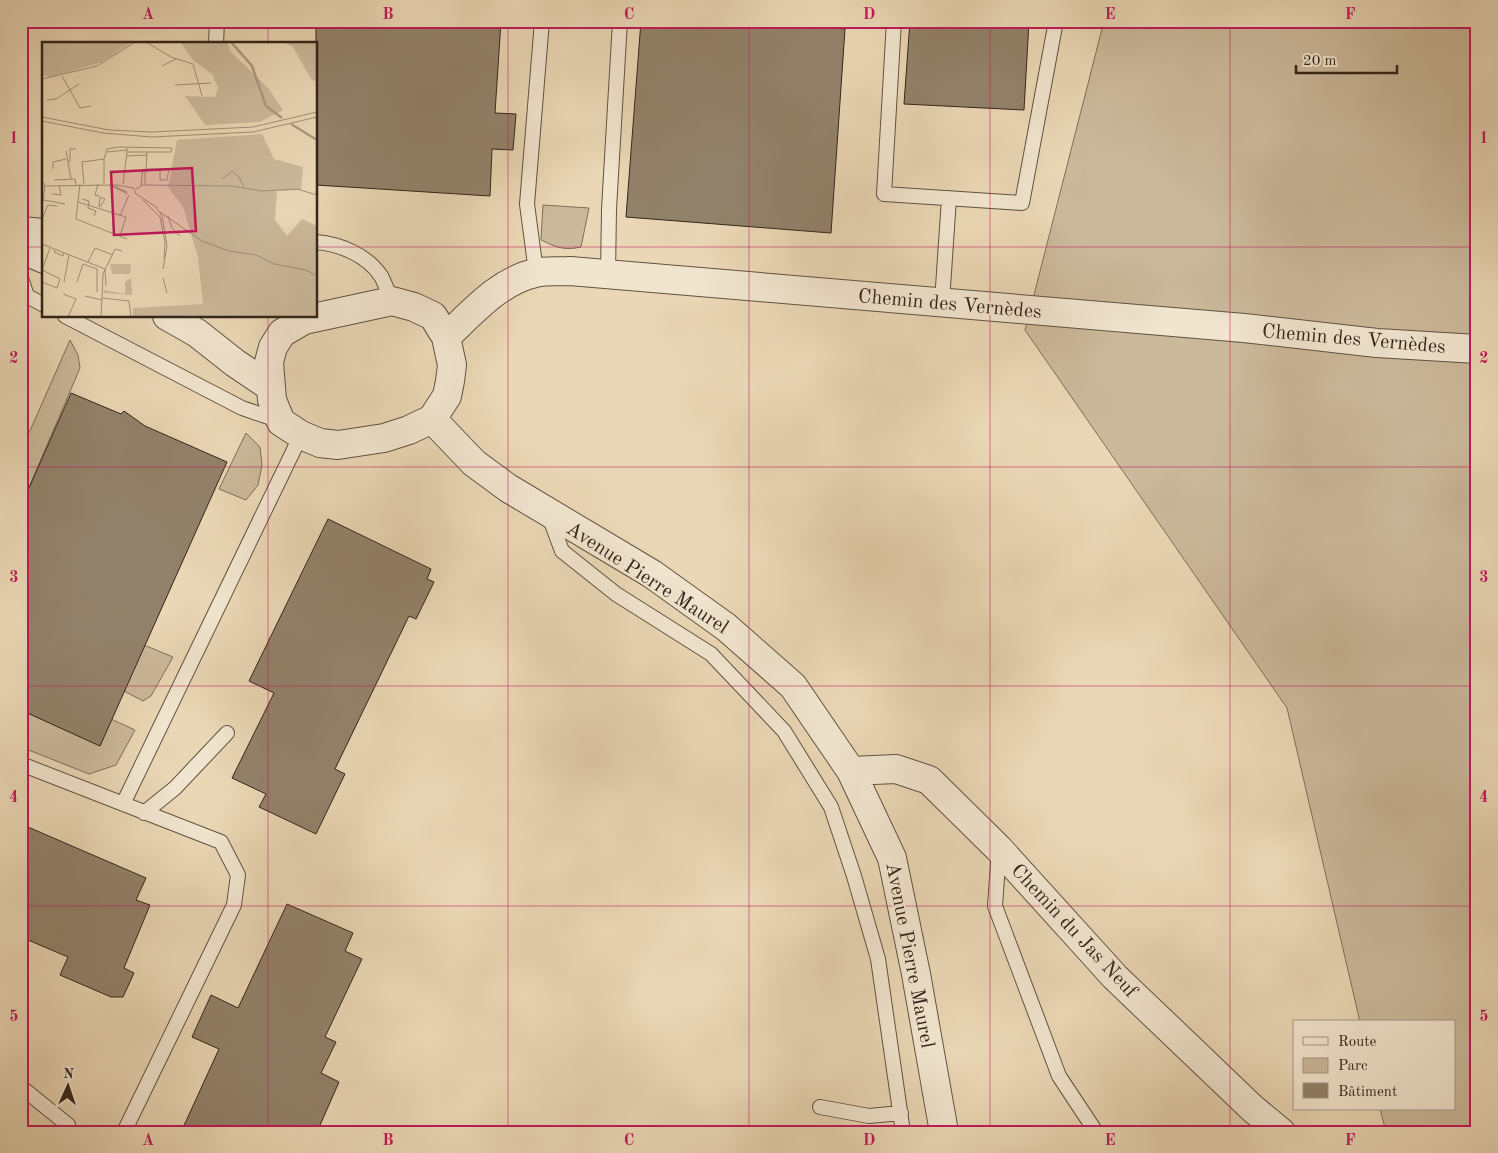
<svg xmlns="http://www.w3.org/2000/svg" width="1498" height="1153" viewBox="0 0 1498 1153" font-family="'Old Standard TT',serif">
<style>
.green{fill:#cbb99b;stroke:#7f6f5a}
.building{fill:#92826b;stroke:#33251a}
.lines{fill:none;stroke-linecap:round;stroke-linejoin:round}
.service-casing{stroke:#615241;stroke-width:16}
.minor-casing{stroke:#615241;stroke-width:30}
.service{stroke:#f1e5cf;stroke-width:14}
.minor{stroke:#f1e5cf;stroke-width:28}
.grid{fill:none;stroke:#c2185b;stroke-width:1;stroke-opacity:0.55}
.labels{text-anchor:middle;stroke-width:4;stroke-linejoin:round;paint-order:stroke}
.street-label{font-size:20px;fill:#33251a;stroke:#f1e5cf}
.inset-river{fill:none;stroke:#ac9a80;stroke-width:2.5}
.inset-road{fill:none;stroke:#a19077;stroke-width:1}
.view{fill:#c2185b;fill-opacity:0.15;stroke:#c2185b;stroke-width:2.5}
.inset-edge{fill:none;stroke:#33251a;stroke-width:2.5}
.neatline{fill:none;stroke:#c2185b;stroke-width:2}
.grid-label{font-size:16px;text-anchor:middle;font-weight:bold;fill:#c2185b}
</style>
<rect width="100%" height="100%" fill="#ead7b5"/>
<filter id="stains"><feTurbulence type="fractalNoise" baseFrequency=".004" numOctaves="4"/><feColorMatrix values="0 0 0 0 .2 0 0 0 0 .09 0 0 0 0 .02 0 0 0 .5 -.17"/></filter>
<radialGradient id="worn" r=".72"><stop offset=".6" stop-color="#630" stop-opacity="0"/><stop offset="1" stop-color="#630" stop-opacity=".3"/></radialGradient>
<!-- green -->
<path class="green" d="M 1104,21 L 1477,21 L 1477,1132 L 1386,1132 L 1380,1109 L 1454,1109 L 1454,1022 L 1360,1022 L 1287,708 L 1025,330 Z
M 543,205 L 589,208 L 581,247 C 564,251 556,247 541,240 Z
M 70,340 L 78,355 L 80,368 L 21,506 L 21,451 Z
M 246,433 L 260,447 L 262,465 L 258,485 L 246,500 L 219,489 Z
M 144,645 L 173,657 L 151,696 L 143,701 L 124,691 Z
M 21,710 L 100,746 L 111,719 L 135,730 L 116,765 L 89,774 L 21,747 Z"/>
<!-- building -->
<path class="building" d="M 316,21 L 501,21 L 495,113 L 516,114 L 513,150 L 492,149 L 490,196 L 316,185 Z
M 641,21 L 716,21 L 845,29 L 831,233 L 626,217 Z
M 910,21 L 1029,21 L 1024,110 L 904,104 Z
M 71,393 L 121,414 L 124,411 L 145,426 L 227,462 L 100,746 L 21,710 L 21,506 Z
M 328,519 L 431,569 L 427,579 L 434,582 L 416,619 L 409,616 L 335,769 L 345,774 L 316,834 L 259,807 L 266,794 L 232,778 L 274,693 L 249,681 Z
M 21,824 L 146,878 L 136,900 L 150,905 L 124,968 L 134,973 L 123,997 L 111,997 L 60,975 L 68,957 L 21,937 Z
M 287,904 L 353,933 L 345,951 L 362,959 L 325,1037 L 336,1042 L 321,1073 L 339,1082 L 317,1132 L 181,1132 L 219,1049 L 192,1037 L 211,995 L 238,1008 Z"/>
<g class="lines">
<!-- service casing -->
<g class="service-casing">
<path id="service" d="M 894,21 L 884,194 L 1022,203 L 1056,21
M 216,44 L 217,21
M 316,242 C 340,244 367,255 381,276 C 385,283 388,293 392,301
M 536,272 L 527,204 L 542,21
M 608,274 L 609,209 L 620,21
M 21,278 L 27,296 L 44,305
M 942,302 L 949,198
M 65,316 L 242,408 L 280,421
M 549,516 L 562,551 L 616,594 L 711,654 L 784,731 L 831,807 L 854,876 L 878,959 L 903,1132
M 21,764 L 221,842 L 238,875 L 234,905 L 124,1132
M 123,804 L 301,435
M 144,813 L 175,788 L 227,733
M 999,850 L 995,906 L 1059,1076 L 1096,1132
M 21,1087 L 68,1125 L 68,1132
M 820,1107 L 869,1116 L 901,1113"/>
</g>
<!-- minor casing -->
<g class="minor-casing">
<path id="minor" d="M 21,231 L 44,233
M 21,249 L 44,259
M 392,301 L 414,307 L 433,316 L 446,337 L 452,365 L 450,381 L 447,396 L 432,419 L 409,430 L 384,438 L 338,445 L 320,443 L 301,435 L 281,422 L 272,400 L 269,362 L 273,347 L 282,333 L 304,320 Z
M 167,316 L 197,333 L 235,363 L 269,386
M 446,337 C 472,313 499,281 535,273 C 546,270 559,272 570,271 L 1244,328 L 1377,343 L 1477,349
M 432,419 L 474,463 L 508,488 L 652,574 L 726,627 L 793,686 L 851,771 L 892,858 L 916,974 L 944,1132
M 851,771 L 896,769 L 929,780 L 999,849 L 1115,977 L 1252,1108 L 1281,1132"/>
</g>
<!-- service -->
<use href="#service" class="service"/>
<!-- minor -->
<use href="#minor" class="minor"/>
</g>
<!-- grid -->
<path class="grid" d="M 268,21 L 268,44M 508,21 L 508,1132M 749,21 L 749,1132M 990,21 L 990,1132M 1230,21 L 1230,1132M 21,247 L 44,247M 316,247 L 1477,247M 268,316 L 268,1132M 21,467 L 1477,467M 21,686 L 1477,686M 21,906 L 1477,906"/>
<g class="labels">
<!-- street labels -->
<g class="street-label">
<text transform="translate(950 303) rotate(5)" y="7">Chemin des Vernèdes</text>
<text transform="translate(1354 338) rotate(5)" y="7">Chemin des Vernèdes</text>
<text transform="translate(648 577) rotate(33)" y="7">Avenue Pierre Maurel</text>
<text transform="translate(1075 930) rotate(47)" y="7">Chemin du Jas Neuf</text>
<text transform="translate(911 955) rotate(79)" y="7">Avenue Pierre Maurel</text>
</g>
</g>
<!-- overview -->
<g transform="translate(42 42)">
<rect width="275" height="275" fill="#ead7b5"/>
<path d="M 0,0 L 90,0 L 60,20 L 9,35 L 0,33 ZM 138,0 L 186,0 L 188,9 L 227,47 L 241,68 L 218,80 L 163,83 L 143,54 L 173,55 L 176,46 L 170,32 L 151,18 ZM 242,0 L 275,0 L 275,40 L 269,37 L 251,5 ZM 220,92 L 232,117 L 261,125 L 259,148 L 235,149 L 233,178 L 245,194 L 260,177 L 275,184 L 275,275 L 91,275 L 91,266 L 161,262 L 156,215 L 141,165 L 126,145 L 135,98 ZM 68,222 L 89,222 L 88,232 L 70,232 ZM 89,236 L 90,253 L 61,251 L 62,248 L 83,252 L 83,240 Z" fill="#cbb99b"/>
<path class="inset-river" d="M 189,0 L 210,24 L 224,64 L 240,76M 249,82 L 275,98"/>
<path class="inset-road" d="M 104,0 L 129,15 L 151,22 L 160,54M 120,24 L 134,17M 20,34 L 38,66 L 49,64M 0,37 L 55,24 L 93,0M 133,43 L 169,41M 5,58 L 14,57 L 37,42M 0,75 L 67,88 L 110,90 L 211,85 L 275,70M 0,79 L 61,91 L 110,95 L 211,90 L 275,75M 24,109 L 29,137M 65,110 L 85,108M 105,110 L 104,127 L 127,127 L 125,138 L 118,138 L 118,127M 85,114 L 105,113M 62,117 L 65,107 L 76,105 L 130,106 L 129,110 L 85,110 L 85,106M 25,119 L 28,119 L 28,107 L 34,107M 11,127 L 11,120 L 24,117M 103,127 L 103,143M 180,137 L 190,129 L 197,135 L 202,145M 12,138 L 33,137 L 34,143M 1,140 L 3,144 L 75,143 L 92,146 L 94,152M 38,142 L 34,177 L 85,197M 42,142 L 40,120 L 62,117 L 62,142M 56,142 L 53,153 L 57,154M 81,142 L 85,110M 70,143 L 85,150M 70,144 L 86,152M 99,144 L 101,127M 94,147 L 101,143 L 189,144 L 220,149 L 255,147 L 275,153M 10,152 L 19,153 L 17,143M 94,152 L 114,165 L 120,174 L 125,204 L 121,227M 40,157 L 47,159 L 46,166 L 54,169 L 52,174M 2,158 L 23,162M 101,158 L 118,175 L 123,200 L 122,217M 36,160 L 84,175 L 78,194M 57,165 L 58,155 L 63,157 L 58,165M 0,166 L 3,144M 118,170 L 160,199 L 187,209 L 214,213 L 232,222 L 264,228 L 275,234M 78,174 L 87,153M 126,174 L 130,186 L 138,194M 0,177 L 6,163 L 15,164M 0,202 L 63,227M 13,208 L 12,210 L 21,214 L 22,211M 46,220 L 53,206 L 71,213M 41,222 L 55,227 L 55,250M 0,228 L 18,237 L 15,246 L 0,240M 0,228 L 8,206M 63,228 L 64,244M 121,236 L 125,251M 22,240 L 27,213M 35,240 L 41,222M 21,252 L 34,257 L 26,275M 43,254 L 60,258M 60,256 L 87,259 L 89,275M 59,275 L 61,232 L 73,207 L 80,209"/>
<path class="view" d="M 150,126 L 154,189 L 72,193 L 69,130 Z"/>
<rect width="275" height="275" class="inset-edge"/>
</g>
<!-- margin -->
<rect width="1498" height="1153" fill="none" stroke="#ead7b5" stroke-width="55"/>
<!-- legend -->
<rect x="1293" y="1020" width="162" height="90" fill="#f1e5cf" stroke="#a59887"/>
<rect x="1303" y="1037" width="25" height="8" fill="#f1e5cf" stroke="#a59887"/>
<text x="1338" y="1046" font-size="15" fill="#33251a">Route</text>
<rect x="1303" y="1058" width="25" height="15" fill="#cbb99b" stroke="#a59887"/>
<text x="1338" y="1070" font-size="15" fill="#33251a">Parc</text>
<rect x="1303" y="1083" width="25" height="15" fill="#92826b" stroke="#a59887"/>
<text x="1338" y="1096" font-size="15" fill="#33251a">Bâtiment</text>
<!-- north arrow -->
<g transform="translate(68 1086) rotate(3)" stroke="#f1e5cf" stroke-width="4" paint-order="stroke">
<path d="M0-4L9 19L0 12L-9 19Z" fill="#33251a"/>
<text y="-8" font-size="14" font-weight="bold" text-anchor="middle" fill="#33251a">N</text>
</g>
<!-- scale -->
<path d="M1296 65v8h101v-8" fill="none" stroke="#33251a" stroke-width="2.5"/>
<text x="1303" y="65" font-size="15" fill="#33251a" stroke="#f1e5cf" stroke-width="4" paint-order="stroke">20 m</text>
<rect x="28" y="28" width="1442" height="1098" class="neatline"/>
<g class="grid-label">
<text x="148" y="19">A</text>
<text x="388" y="19">B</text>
<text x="629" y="19">C</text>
<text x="869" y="19">D</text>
<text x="1110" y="19">E</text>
<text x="1350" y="19">F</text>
<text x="14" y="143">1</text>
<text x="1484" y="143">1</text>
<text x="14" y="363">2</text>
<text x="1484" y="363">2</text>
<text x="14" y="582">3</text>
<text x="1484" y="582">3</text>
<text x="14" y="802">4</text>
<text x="1484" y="802">4</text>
<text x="14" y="1021">5</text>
<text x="1484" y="1021">5</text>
<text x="148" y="1145">A</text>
<text x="388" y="1145">B</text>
<text x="629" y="1145">C</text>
<text x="869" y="1145">D</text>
<text x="1110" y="1145">E</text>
<text x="1350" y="1145">F</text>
</g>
<rect width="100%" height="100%" filter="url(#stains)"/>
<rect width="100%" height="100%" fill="url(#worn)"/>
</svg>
